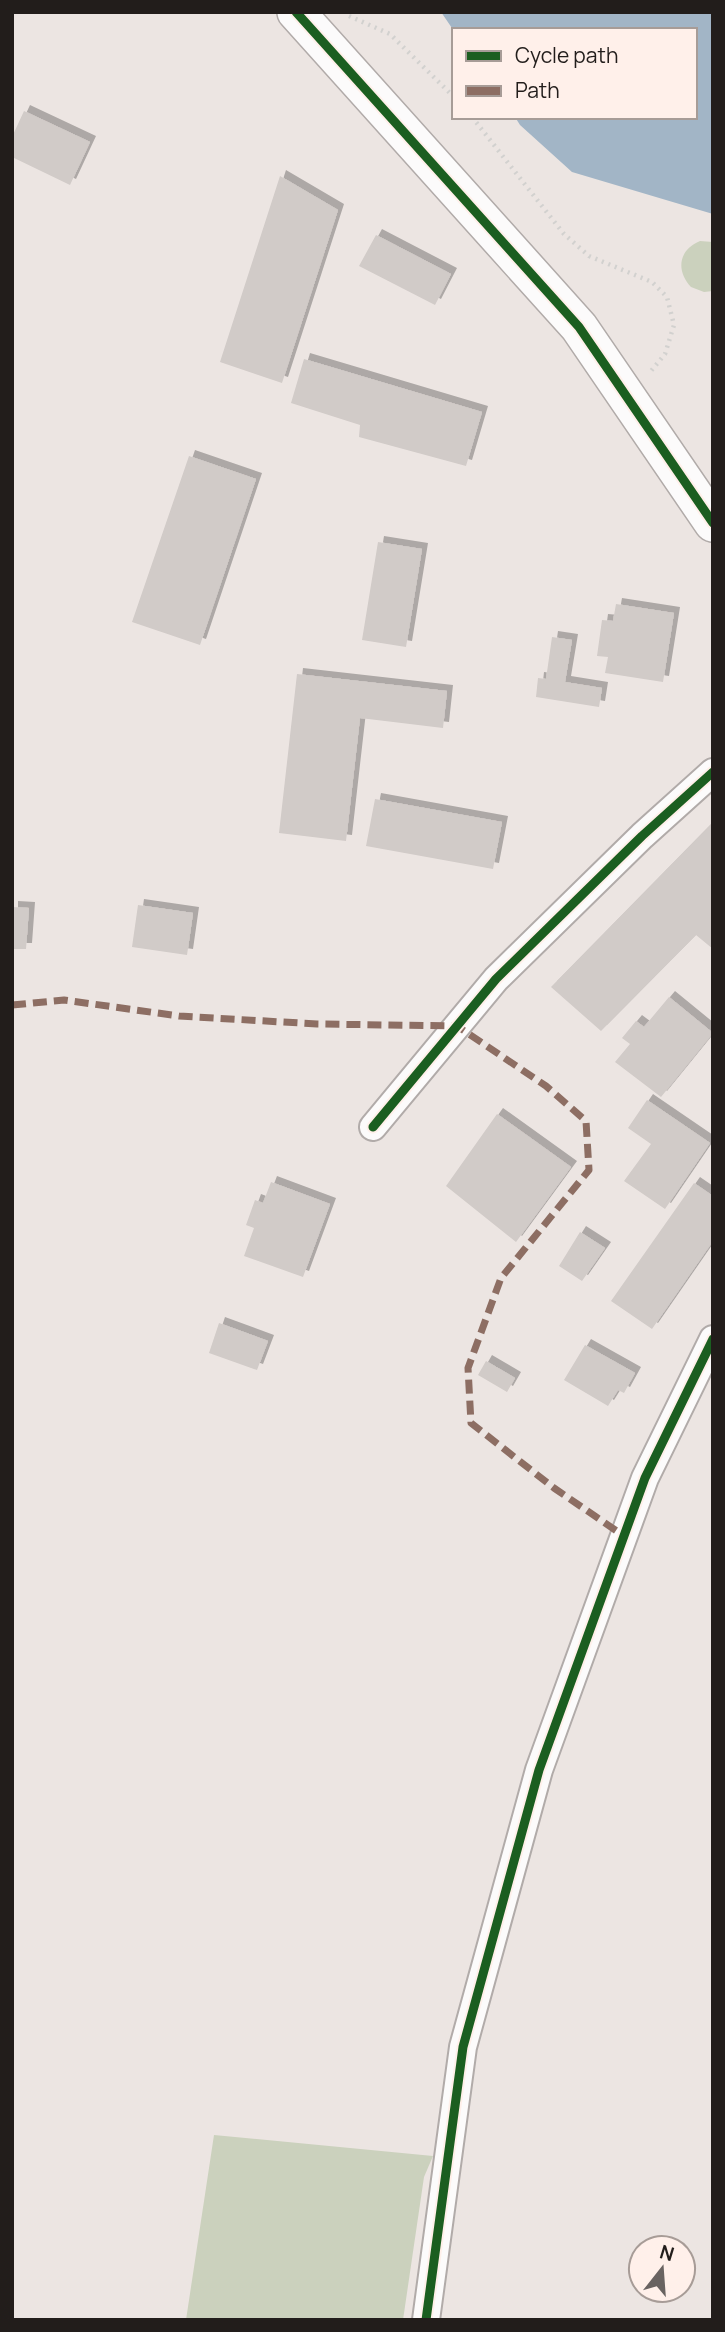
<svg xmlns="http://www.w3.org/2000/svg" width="725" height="2332" viewBox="0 0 725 2332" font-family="Manrope,sans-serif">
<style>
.green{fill:#cbd1bd}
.water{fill:#a2b5c6}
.building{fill:#d1cbc8;filter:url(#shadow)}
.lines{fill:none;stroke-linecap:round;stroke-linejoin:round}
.street-casing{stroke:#b1aba9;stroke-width:30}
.secondary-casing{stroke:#b1aba9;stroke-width:40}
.path{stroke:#d2d1cf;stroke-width:4.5;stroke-dasharray:2 5;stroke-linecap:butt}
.street{stroke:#fcfbfb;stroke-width:26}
.secondary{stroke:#fcfbfb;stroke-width:37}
.quiet{stroke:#8d6e63;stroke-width:7;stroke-dasharray:14 7;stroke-linecap:butt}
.cycleway-casing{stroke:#fff0ea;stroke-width:13}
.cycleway{stroke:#1b5e20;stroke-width:9}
</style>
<defs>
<filter id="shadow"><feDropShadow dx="6" dy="-6" stdDeviation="0" flood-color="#0004"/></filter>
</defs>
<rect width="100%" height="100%" fill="#ece5e2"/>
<!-- green -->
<path class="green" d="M 700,241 L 713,242 L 713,291 L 704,292 L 691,287 C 676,271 678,250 700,241 Z
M 214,2135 L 433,2156 L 424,2177 L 403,2320 L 186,2320 Z"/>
<!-- water -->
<path class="water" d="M 441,12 L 713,12 L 713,214 L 572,172 L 520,125 L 515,117 L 695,117 L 695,30 L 454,31 Z"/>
<!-- building -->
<path class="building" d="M 24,111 L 90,142 L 70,185 L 12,157 L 12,137 Z
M 280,176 L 338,210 L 282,383 L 220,362 Z
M 376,235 L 451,274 L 435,305 L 359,266 Z
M 304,359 L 482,412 L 466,466 L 359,437 L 360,425 L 291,403 Z
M 189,456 L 256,479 L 200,645 L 132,622 Z
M 378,542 L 422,549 L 406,647 L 362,640 Z
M 616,604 L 674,613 L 663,682 L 605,673 L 608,657 L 597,656 L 602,620 L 613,621 Z
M 552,637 L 572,640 L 565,682 L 602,688 L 599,707 L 536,697 L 538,678 L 546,679 Z
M 297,674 L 447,691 L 443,728 L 360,718 L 346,841 L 279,833 Z
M 375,799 L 502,822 L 493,869 L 366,846 Z
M 713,822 L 713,949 L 696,935 L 601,1031 L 551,987 Z
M 138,905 L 193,913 L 187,955 L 132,947 Z
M 12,907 L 29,908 L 26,949 L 12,949 Z
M 669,997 L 713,1033 L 661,1097 L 615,1062 L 630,1044 L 622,1038 L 636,1021 L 644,1027 Z
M 647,1100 L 710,1143 L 665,1209 L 624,1181 L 651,1144 L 628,1128 Z
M 497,1114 L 571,1167 L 516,1242 L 446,1186 Z
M 271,1182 L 330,1204 L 303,1277 L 244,1256 L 254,1228 L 246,1225 L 255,1200 L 263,1203 Z
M 694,1183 L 713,1196 L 713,1241 L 652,1329 L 611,1301 Z
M 580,1232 L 605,1248 L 582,1281 L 559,1266 Z
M 219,1323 L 268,1341 L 257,1370 L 209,1353 Z
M 585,1345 L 635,1373 L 624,1393 L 618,1390 L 608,1406 L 564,1380 Z
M 486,1361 L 515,1378 L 507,1392 L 478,1375 Z"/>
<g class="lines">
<!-- street casing -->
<g class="street-casing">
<path id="street" d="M 373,1127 L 496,979 L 642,836 L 713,772
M 426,2320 L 463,2047 L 539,1770 L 645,1478 L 713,1339"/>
</g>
<!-- secondary casing -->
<g class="secondary-casing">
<path id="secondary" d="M 296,12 L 579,327 L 713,523"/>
</g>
<!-- path -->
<path class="path" d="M 349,16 L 390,34 L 454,97
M 472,117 L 564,234 L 589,256 L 652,282 L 667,297 L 674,325 L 665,354 L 651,371"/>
<!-- street -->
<use href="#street" class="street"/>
<!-- secondary -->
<use href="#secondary" class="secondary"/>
<!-- quiet -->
<path class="quiet" d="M 12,1005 L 64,1000 L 179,1016 L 317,1024 L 457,1026 L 546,1086 L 586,1121 L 589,1170 L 501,1278 L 468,1368 L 471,1423 L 554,1488 L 624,1536"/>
<!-- cycleway casing -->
<g class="cycleway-casing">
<path id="cycleway" d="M 296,12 L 579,327 L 713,523
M 373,1127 L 496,979 L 642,836 L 713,772
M 426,2320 L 463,2047 L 539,1770 L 645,1478 L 713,1339"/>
</g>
<!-- cycleway -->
<use href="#cycleway" class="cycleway"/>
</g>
<!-- border -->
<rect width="725" height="2332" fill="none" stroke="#221d1b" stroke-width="28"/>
<!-- legend -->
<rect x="452" y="28" width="245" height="91" fill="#fff0ea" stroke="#a79c97" stroke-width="2"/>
<rect x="466" y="51" width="35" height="10" fill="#1b5e20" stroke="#a79c97" stroke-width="2"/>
<text x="515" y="63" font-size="21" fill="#221d1b">Cycle path</text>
<rect x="466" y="86" width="35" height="10" fill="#8d6e63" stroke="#a79c97" stroke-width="2"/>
<text x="515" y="98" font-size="21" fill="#221d1b">Path</text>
<!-- north arrow -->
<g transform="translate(662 2269) rotate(17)"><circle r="33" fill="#fff0ea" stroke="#a79c97" stroke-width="2"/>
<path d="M0-5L12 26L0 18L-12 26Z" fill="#696361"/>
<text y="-10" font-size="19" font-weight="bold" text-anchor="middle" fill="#221d1b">N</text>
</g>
</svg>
